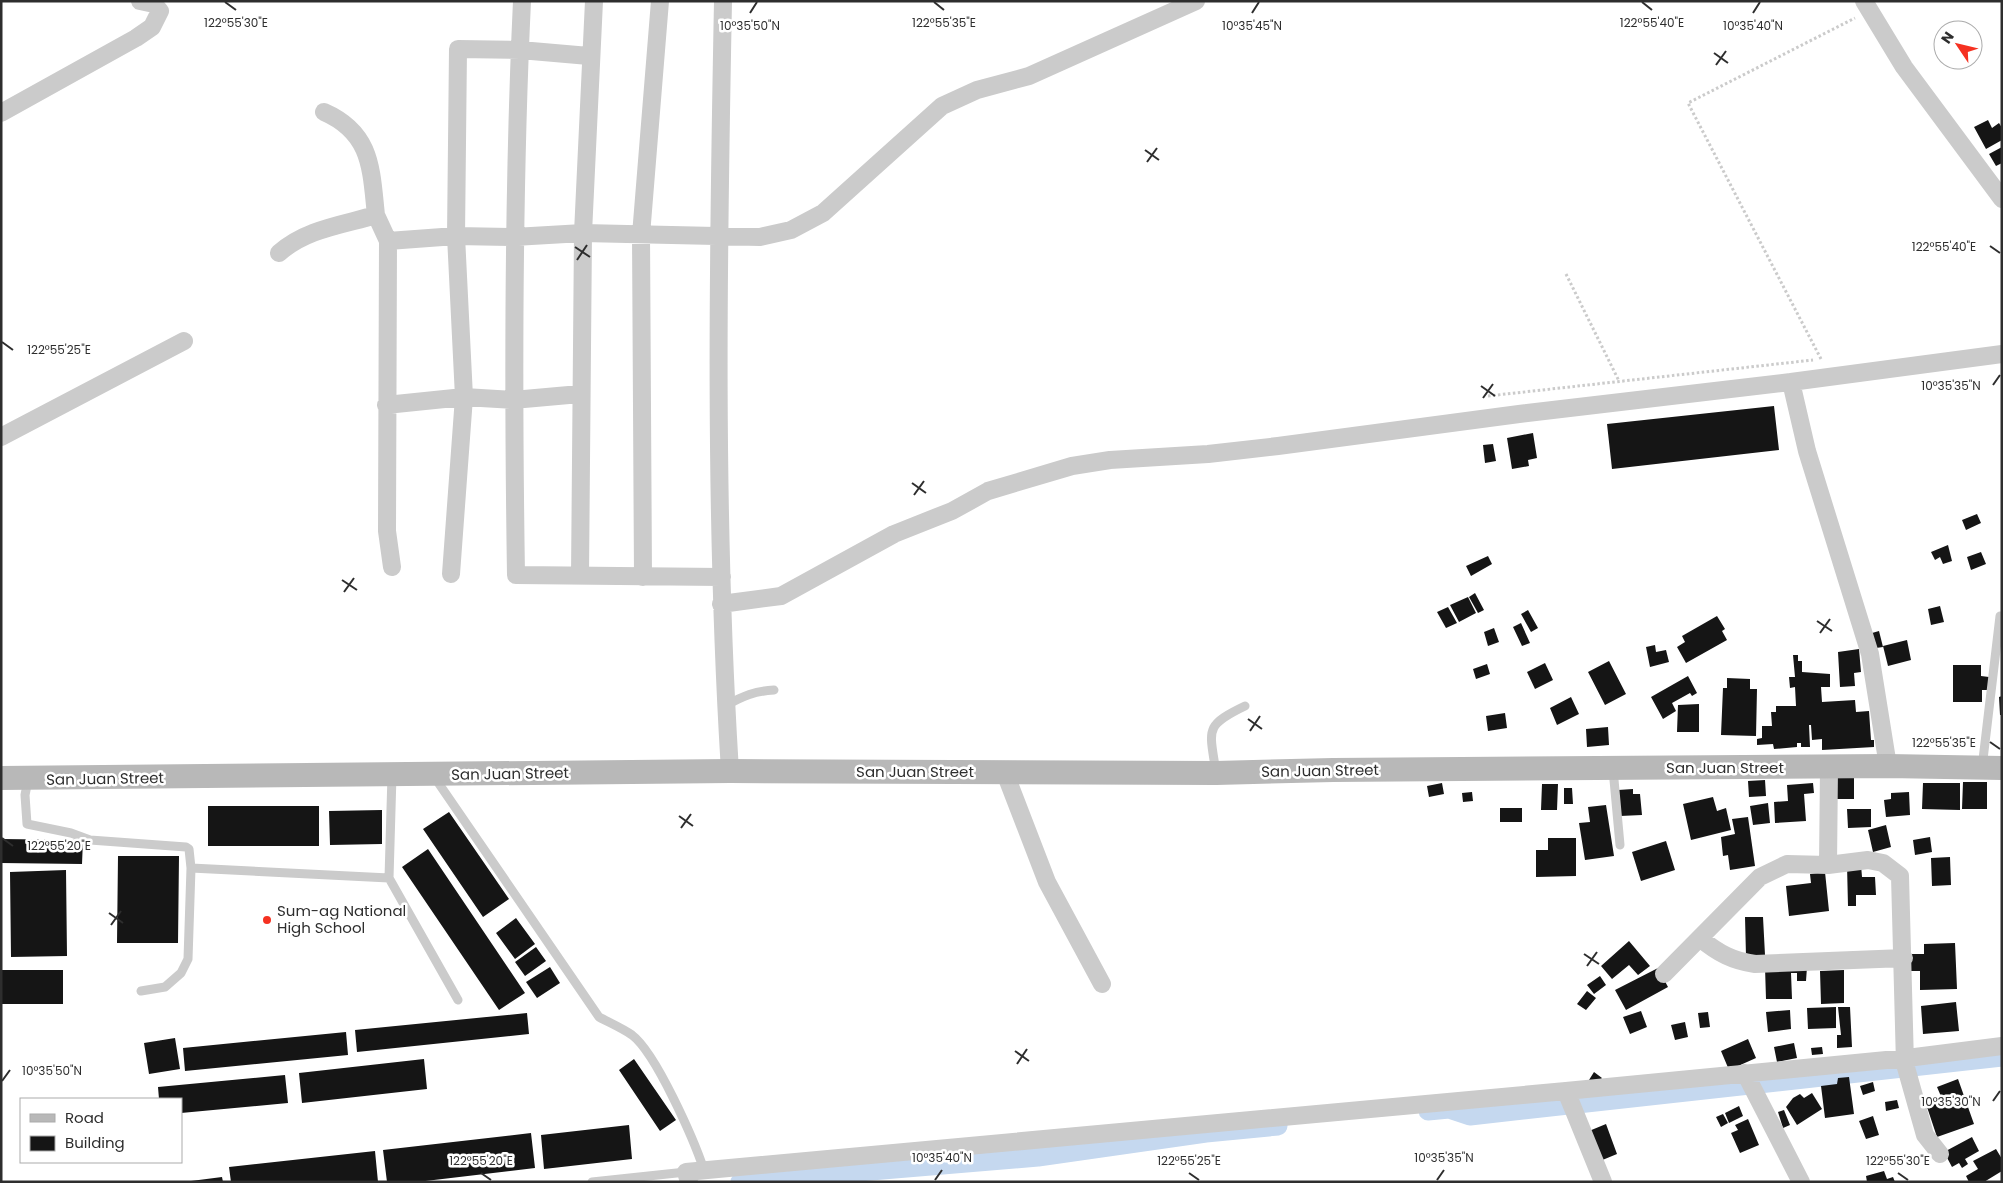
<svg xmlns="http://www.w3.org/2000/svg" width="2003" height="1183" viewBox="0 0 2003 1183" font-family="Poppins,sans-serif">
<style>
.lines{fill:none;stroke-linecap:round;stroke-linejoin:round}
.canal{stroke:#c5d8ef;stroke-width:19}
.building{fill:#151515}
.path{stroke:#cbcbcb;stroke-width:3;stroke-dasharray:2.5 2.5;stroke-linecap:butt}
.service{stroke:#cbcbcb;stroke-width:9}
.minor{stroke:#cbcbcb;stroke-width:18}
.secondary{stroke:#b8b8b8;stroke-width:24}
.ticks{fill:none;stroke:#2e2e2e;stroke-width:2}
.poi-dot{fill:#f53121;stroke:#fff;stroke-width:2}
.labels{text-anchor:middle;stroke-width:5;stroke-linejoin:round;paint-order:stroke}
.street-label{font-size:15px;fill:#2e2e2e;stroke:#fff}
.poi-label{font-size:15px;fill:#2e2e2e;stroke:#fff;text-anchor:start}
.ticks-label{font-size:12px;text-anchor:middle;fill:#2e2e2e;stroke:#fff;stroke-width:5;stroke-linejoin:round;paint-order:stroke}
</style>
<rect width="100%" height="100%" fill="#fff"/>
<g class="lines">
<!-- canal -->
<path class="canal" d="M 1428,1111 L 1449,1109 L 1470,1116 L 2002,1057
M 740,1182 L 1038,1157 L 1206,1133 L 1278,1126"/>
</g>
<!-- building -->
<path class="building" d="M 1988,120 L 1992,128 L 1999,123 L 2002,128 L 2002,140 L 1986,149 L 1974,127 Z
M 2002,147 L 2002,163 L 1996,166 L 1989,154 Z
M 1774,406 L 1779,450 L 1612,469 L 1607,424 Z
M 1533,433 L 1537,458 L 1528,460 L 1529,466 L 1512,469 L 1507,438 Z
M 1493,444 L 1496,461 L 1485,463 L 1483,445 Z
M 1977,514 L 1981,523 L 1966,530 L 1962,520 Z
M 1948,545 L 1952,561 L 1943,564 L 1940,557 L 1935,560 L 1931,552 Z
M 1981,552 L 1986,564 L 1971,570 L 1967,557 Z
M 1488,556 L 1492,564 L 1471,576 L 1466,566 Z
M 1475,593 L 1484,610 L 1478,613 L 1469,597 Z
M 1468,597 L 1476,613 L 1459,622 L 1450,605 Z
M 1940,606 L 1944,622 L 1931,625 L 1928,609 Z
M 1448,607 L 1457,623 L 1446,628 L 1437,612 Z
M 1528,610 L 1538,628 L 1531,632 L 1521,614 Z
M 1717,616 L 1725,629 L 1722,631 L 1727,640 L 1686,663 L 1677,647 L 1685,642 L 1682,636 Z
M 1521,623 L 1530,643 L 1522,646 L 1513,627 Z
M 1494,628 L 1499,642 L 1488,646 L 1484,632 Z
M 1879,631 L 1883,647 L 1876,648 L 1872,633 Z
M 1907,640 L 1911,660 L 1888,666 L 1883,646 Z
M 1655,645 L 1656,652 L 1666,650 L 1669,662 L 1650,667 L 1646,647 Z
M 1859,649 L 1861,672 L 1854,673 L 1855,686 L 1840,687 L 1838,652 Z
M 1793,655 L 1798,655 L 1798,661 L 1802,661 L 1802,672 L 1830,674 L 1830,687 L 1821,687 L 1822,702 L 1855,700 L 1856,712 L 1869,711 L 1871,740 L 1874,740 L 1874,747 L 1822,750 L 1822,739 L 1812,740 L 1811,725 L 1809,725 L 1810,747 L 1801,747 L 1801,743 L 1797,743 L 1797,747 L 1774,749 L 1773,744 L 1757,745 L 1757,739 L 1762,738 L 1762,726 L 1772,726 L 1771,712 L 1776,712 L 1776,706 L 1796,706 L 1795,687 L 1790,688 L 1789,677 L 1795,677 Z
M 1609,661 L 1626,694 L 1605,705 L 1588,672 Z
M 1545,663 L 1553,680 L 1535,689 L 1527,672 Z
M 1487,664 L 1490,674 L 1476,679 L 1473,669 Z
M 1953,665 L 1981,665 L 1981,676 L 1989,677 L 1989,690 L 1982,690 L 1982,702 L 1953,702 Z
M 1688,676 L 1697,693 L 1692,696 L 1690,693 L 1672,703 L 1676,711 L 1663,719 L 1651,697 Z
M 1727,678 L 1750,679 L 1750,689 L 1757,689 L 1756,736 L 1721,735 L 1723,688 L 1727,688 Z
M 2002,696 L 2002,715 L 2000,715 L 1999,697 Z
M 1571,697 L 1579,714 L 1557,725 L 1550,708 Z
M 1699,704 L 1699,732 L 1677,732 L 1678,705 Z
M 1505,713 L 1507,728 L 1488,731 L 1486,716 Z
M 1608,727 L 1609,745 L 1587,747 L 1586,729 Z
M 1834,778 L 1854,778 L 1854,799 L 1834,799 Z
M 1765,780 L 1766,796 L 1749,797 L 1748,781 Z
M 1963,782 L 1987,782 L 1987,809 L 1962,809 Z
M 1442,783 L 1444,794 L 1429,797 L 1427,786 Z
M 1813,783 L 1814,793 L 1804,794 L 1806,821 L 1775,823 L 1774,802 L 1788,801 L 1787,785 Z
M 1923,783 L 1960,783 L 1960,810 L 1922,809 Z
M 1542,784 L 1558,784 L 1557,810 L 1541,810 Z
M 1564,788 L 1572,788 L 1573,804 L 1564,804 Z
M 1633,789 L 1633,794 L 1640,794 L 1642,815 L 1620,816 L 1618,790 Z
M 1472,792 L 1473,801 L 1463,802 L 1462,793 Z
M 1909,792 L 1910,815 L 1886,817 L 1884,800 L 1891,799 L 1891,793 Z
M 1713,797 L 1717,811 L 1726,808 L 1731,830 L 1691,840 L 1683,804 Z
M 1768,803 L 1770,823 L 1753,825 L 1750,806 Z
M 1606,805 L 1614,856 L 1585,860 L 1579,823 L 1590,822 L 1588,807 Z
M 208,806 L 319,806 L 319,846 L 208,846 Z
M 1500,808 L 1522,808 L 1522,822 L 1500,822 Z
M 1847,809 L 1871,809 L 1871,827 L 1848,828 Z
M 382,810 L 382,844 L 330,845 L 329,811 Z
M 449,812 L 509,899 L 483,917 L 423,829 Z
M 1748,817 L 1755,866 L 1730,870 L 1728,855 L 1723,856 L 1721,837 L 1735,834 L 1732,819 Z
M 1886,825 L 1891,847 L 1873,852 L 1868,830 Z
M 1930,837 L 1932,852 L 1915,855 L 1913,840 Z
M 1548,838 L 1576,838 L 1576,876 L 1536,877 L 1536,850 L 1548,850 Z
M 1,839 L 83,840 L 82,864 L 1,863 Z
M 1666,841 L 1675,870 L 1641,881 L 1632,852 Z
M 428,849 L 525,993 L 499,1010 L 402,867 Z
M 118,856 L 179,856 L 178,943 L 117,943 Z
M 1950,857 L 1951,885 L 1932,886 L 1931,858 Z
M 1847,865 L 1861,865 L 1862,877 L 1875,877 L 1876,895 L 1856,895 L 1856,906 L 1848,906 Z
M 66,870 L 67,956 L 11,957 L 10,872 Z
M 1825,872 L 1829,911 L 1789,916 L 1786,886 L 1811,883 L 1810,874 Z
M 1745,917 L 1763,917 L 1765,955 L 1746,956 Z
M 516,918 L 535,944 L 515,959 L 496,933 Z
M 1629,941 L 1650,966 L 1638,975 L 1629,965 L 1612,979 L 1601,966 Z
M 1955,943 L 1957,989 L 1920,990 L 1920,971 L 1910,971 L 1910,954 L 1924,954 L 1924,944 Z
M 536,947 L 546,961 L 525,976 L 515,962 Z
M 550,967 L 560,983 L 537,998 L 526,982 Z
M 1765,967 L 1807,967 L 1806,981 L 1797,981 L 1797,973 L 1791,973 L 1792,999 L 1766,999 Z
M 1658,968 L 1668,987 L 1626,1010 L 1615,990 Z
M 1,970 L 63,970 L 63,1004 L 1,1004 Z
M 1844,970 L 1844,1003 L 1821,1004 L 1820,971 Z
M 1600,976 L 1606,985 L 1594,994 L 1587,985 Z
M 1587,991 L 1596,998 L 1586,1010 L 1577,1004 Z
M 1956,1002 L 1959,1031 L 1923,1034 L 1921,1006 Z
M 1836,1007 L 1836,1028 L 1808,1029 L 1807,1008 Z
M 1838,1007 L 1850,1007 L 1852,1047 L 1837,1048 L 1837,1035 L 1841,1035 Z
M 1790,1010 L 1791,1029 L 1768,1032 L 1766,1012 Z
M 1641,1011 L 1647,1027 L 1630,1034 L 1623,1017 Z
M 1708,1012 L 1710,1027 L 1700,1028 L 1698,1013 Z
M 527,1013 L 529,1034 L 357,1052 L 355,1030 Z
M 1685,1022 L 1688,1037 L 1675,1040 L 1671,1025 Z
M 346,1032 L 348,1055 L 185,1071 L 183,1048 Z
M 175,1038 L 180,1069 L 149,1074 L 144,1043 Z
M 1748,1039 L 1756,1058 L 1729,1070 L 1721,1051 Z
M 1794,1043 L 1797,1058 L 1777,1062 L 1774,1047 Z
M 1822,1047 L 1823,1054 L 1812,1055 L 1811,1048 Z
M 424,1059 L 427,1089 L 302,1103 L 299,1073 Z
M 634,1059 L 676,1120 L 660,1131 L 619,1070 Z
M 1594,1072 L 1602,1078 L 1596,1085 L 1589,1080 Z
M 285,1075 L 288,1103 L 181,1113 L 181,1099 L 159,1099 L 158,1087 Z
M 1849,1077 L 1854,1114 L 1825,1118 L 1821,1086 L 1837,1084 L 1838,1078 Z
M 1958,1079 L 1974,1124 L 1937,1137 L 1927,1107 L 1943,1101 L 1937,1087 Z
M 1873,1082 L 1875,1091 L 1863,1095 L 1860,1086 Z
M 1812,1093 L 1822,1109 L 1797,1125 L 1786,1107 L 1793,1098 L 1800,1094 L 1804,1098 Z
M 1897,1100 L 1899,1108 L 1886,1111 L 1885,1102 Z
M 1739,1106 L 1743,1116 L 1729,1123 L 1725,1113 Z
M 1784,1110 L 1790,1125 L 1783,1128 L 1778,1112 Z
M 1723,1114 L 1728,1123 L 1721,1127 L 1716,1117 Z
M 1873,1116 L 1879,1135 L 1866,1139 L 1859,1121 Z
M 1748,1119 L 1759,1145 L 1740,1153 L 1731,1133 L 1738,1130 L 1735,1125 Z
M 1606,1124 L 1617,1154 L 1600,1161 L 1589,1131 Z
M 629,1125 L 632,1159 L 544,1169 L 541,1135 Z
M 531,1133 L 535,1168 L 417,1182 L 387,1182 L 383,1150 Z
M 1972,1137 L 1979,1151 L 1965,1159 L 1968,1164 L 1962,1168 L 1959,1163 L 1952,1167 L 1944,1152 Z
M 1996,1149 L 2002,1159 L 2002,1171 L 1984,1182 L 1969,1182 L 1966,1176 L 1978,1169 L 1973,1161 Z
M 375,1151 L 378,1182 L 231,1182 L 229,1167 Z
M 1884,1171 L 1887,1179 L 1893,1177 L 1895,1182 L 1867,1182 L 1866,1176 Z
M 222,1177 L 223,1182 L 191,1182 L 191,1181 Z"/>
<g class="lines">
<!-- path -->
<path class="path" d="M 1566,274 L 1619,381
M 1821,359 L 1688,103 L 1855,18
M 1488,396 L 1813,360"/>
<!-- service -->
<path class="service" d="M 727,705 C 743,696 755,691 774,690
M 1982,768 L 2000,616
M 1613,769 L 1620,845
M 1216,773 C 1210,730 1203,726 1245,706
M 392,775 L 389,878 L 458,1000
M 435,778 L 599,1017 C 610,1023 622,1028 632,1035 C 656,1053 694,1140 704,1170
M 28,780 L 25,795 L 27,824 L 71,833 L 90,840 L 186,847 L 189,849 L 191,868 L 188,959 L 181,973 L 165,987 L 141,991
M 191,868 L 389,878
M 592,1182 L 686,1172"/>
<!-- minor -->
<path class="minor" d="M 522,1 C 513,192 513,383 516,575 L 722,577
M 723,1 C 718,258 714,515 730,771
M 1864,1 L 1904,67 L 2002,199
M 324,112 C 372,133 371,169 376,215
M 1,113 L 136,38 L 152,27 L 160,11 L 154,4 L 140,1
M 279,253 C 306,229 342,225 376,215 L 388,241
M 1791,382 L 2002,354
M 386,405 L 464,397 L 513,400 L 580,394
M 1,437 L 184,341
M 392,567 L 387,531 L 388,241 L 456,236 L 514,237 L 583,233 L 760,237 L 791,230 L 823,213 L 942,106 L 977,90 L 1029,76 L 1196,1
M 451,574 L 464,397 L 456,236 L 458,49 L 520,50 L 589,56
M 580,576 L 583,233 L 594,1
M 643,577 L 641,235 L 660,1
M 721,604 L 781,596 L 894,534 L 952,511 L 988,491 L 1072,466 L 1110,460 L 1208,454 L 1278,446 L 1519,414 L 1791,382 L 1807,451 L 1870,654 L 1888,766
M 1005,773 L 1047,882 L 1102,984
M 1828,865 L 1829,768
M 1701,939 C 1718,953 1733,961 1755,964 L 1904,958
M 1664,974 L 1760,877 L 1787,864 L 1828,865 L 1868,860 L 1883,863 L 1900,876 L 1905,1064 L 1925,1135 L 1940,1154
M 1745,1073 L 1801,1182
M 1566,1091 L 1603,1182
M 689,1182 L 686,1172 L 1566,1091 L 1907,1058 L 2002,1046"/>
<!-- secondary -->
<path class="secondary" d="M 1,778 L 730,771 L 1216,773 L 1333,770 L 1888,766 L 2002,768"/>
</g>
<!-- ticks -->
<path class="ticks" d="M 225,2 L 236,10M 934,2 L 944,10M 1642,2 L 1652,10M 750,13 L 757,2M 1252,13 L 1259,2M 1753,13 L 1760,2M 1714,53 L 1728,63M 1716,65 L 1726,51M 1145,150 L 1159,160M 1147,162 L 1157,148M 1990,246 L 2000,253M 575,247 L 590,257M 577,260 L 587,245M 2,342 L 13,350M 1993,385 L 2000,375M 1481,386 L 1495,396M 1483,398 L 1493,384M 912,483 L 926,493M 914,495 L 924,481M 342,580 L 357,590M 344,592 L 354,578M 1817,621 L 1832,631M 1820,633 L 1830,619M 1248,719 L 1262,729M 1250,731 L 1260,716M 1990,742 L 2000,749M 679,816 L 693,826M 681,828 L 691,814M 2,838 L 13,846M 109,913 L 123,923M 111,925 L 121,911M 1584,954 L 1599,964M 1587,966 L 1597,952M 1015,1051 L 1029,1061M 1017,1064 L 1027,1049M 2,1081 L 10,1070M 1993,1101 L 2000,1091M 481,1173 L 491,1180M 1189,1173 L 1199,1180M 1898,1173 L 1908,1180M 935,1180 L 942,1170M 1437,1180 L 1444,1170"/>
<!-- markers -->
<circle class="poi-dot" cx="267" cy="920" r="5"/>
<g class="labels">
<!-- street labels -->
<g class="street-label">
<text x="1725" y="773">San Juan Street</text>
<text transform="translate(1320 771) rotate(-1)" y="5">San Juan Street</text>
<text x="915" y="777">San Juan Street</text>
<text transform="translate(510 774) rotate(-1)" y="5">San Juan Street</text>
<text transform="translate(105 779) rotate(-1)" y="5">San Juan Street</text>
</g>
<!-- poi labels -->
<g class="poi-label">
<text x="277" y="916">Sum-ag National<tspan x="277" dy="17">High School</tspan></text>
</g>
</g>
<g class="ticks-label">
<text x="236" y="27">122°55'30"E</text>
<text x="944" y="27">122°55'35"E</text>
<text x="1652" y="27">122°55'40"E</text>
<text x="750" y="30">10°35'50"N</text>
<text x="1252" y="30">10°35'45"N</text>
<text x="1753" y="30">10°35'40"N</text>
<text x="1944" y="251">122°55'40"E</text>
<text x="59" y="354">122°55'25"E</text>
<text x="1951" y="390">10°35'35"N</text>
<text x="1944" y="747">122°55'35"E</text>
<text x="59" y="850">122°55'20"E</text>
<text x="52" y="1075">10°35'50"N</text>
<text x="1951" y="1106">10°35'30"N</text>
<text x="942" y="1162">10°35'40"N</text>
<text x="1444" y="1162">10°35'35"N</text>
<text x="481" y="1165">122°55'20"E</text>
<text x="1189" y="1165">122°55'25"E</text>
<text x="1898" y="1165">122°55'30"E</text>
</g>
<!-- border -->
<rect width="2003" height="1183" fill="none" stroke="#2e2e2e" stroke-width="5"/>
<!-- legend -->
<rect x="20" y="1098" width="162" height="65" fill="#ffffff" stroke="#ababab"/>
<rect x="30" y="1114" width="25" height="8" fill="#b8b8b8" stroke="#ababab"/>
<text x="65" y="1123" font-size="15" fill="#2e2e2e">Road</text>
<rect x="30" y="1136" width="25" height="15" fill="#151515" stroke="#ababab"/>
<text x="65" y="1148" font-size="15" fill="#2e2e2e">Building</text>
<!-- north arrow -->
<g transform="translate(1958 45) rotate(305)"><circle r="24" fill="#ffffff" stroke="#ababab"/>
<path d="M0-4L9 19L0 12L-9 19Z" fill="#f53121"/>
<text y="-8" font-size="14" font-weight="bold" text-anchor="middle" fill="#2e2e2e">N</text>
</g>
</svg>
